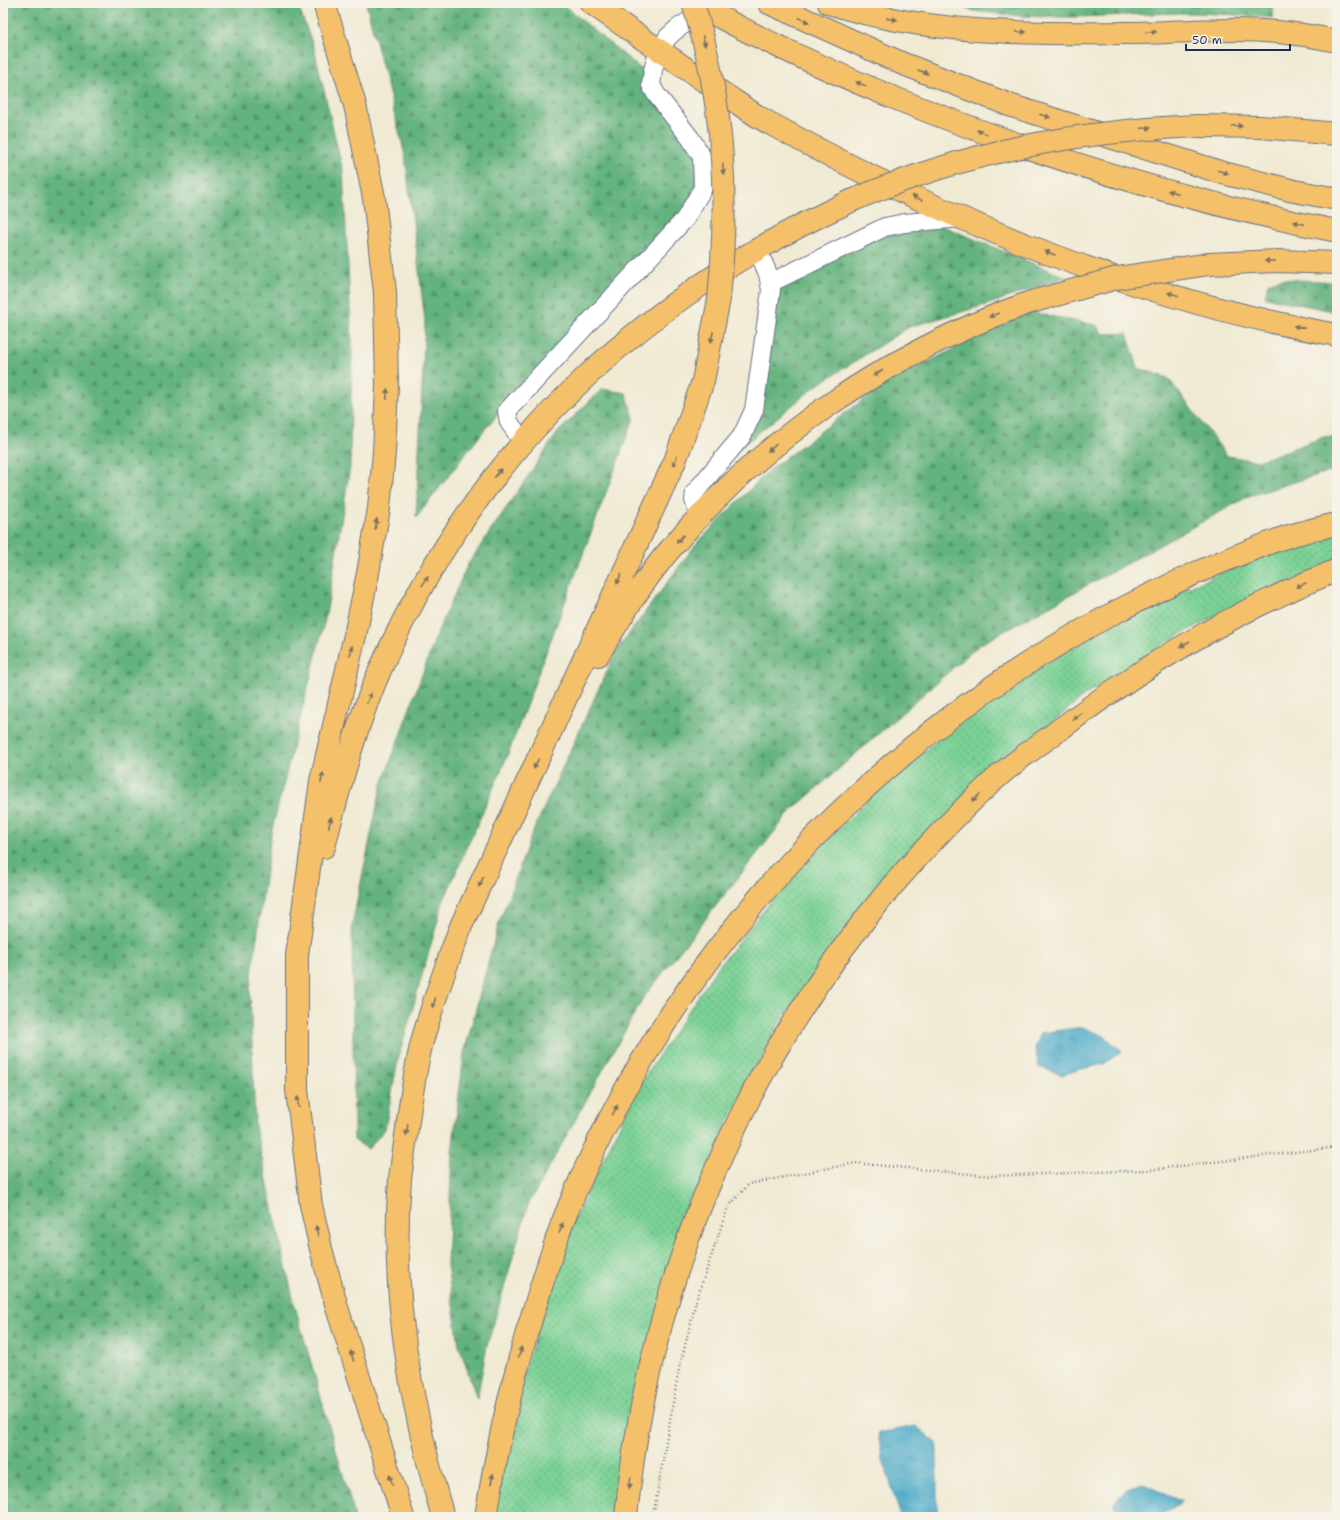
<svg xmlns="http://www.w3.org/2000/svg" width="1340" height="1520" viewBox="0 0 1340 1520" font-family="'Shantell Sans',sans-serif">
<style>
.grass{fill:url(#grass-dots);stroke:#4b807a}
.forest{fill:url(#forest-firs);stroke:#40716e}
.water{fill:url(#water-ripples);stroke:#336d94}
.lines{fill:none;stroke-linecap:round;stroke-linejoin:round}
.minor-casing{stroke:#667087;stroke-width:20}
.highway-casing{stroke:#667087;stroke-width:24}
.path{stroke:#667087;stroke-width:2.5;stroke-dasharray:1 3;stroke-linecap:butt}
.minor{stroke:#fff;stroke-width:18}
.highway{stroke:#f4c16a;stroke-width:22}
.highway-bridge-casing{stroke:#667087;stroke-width:24;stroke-linecap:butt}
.highway-bridge{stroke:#f4c16a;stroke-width:22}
.oneway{fill:#7d7163}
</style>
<defs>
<pattern id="grass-dots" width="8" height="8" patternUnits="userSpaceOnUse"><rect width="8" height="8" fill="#7bd195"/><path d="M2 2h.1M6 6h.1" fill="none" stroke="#64aa7d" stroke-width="1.8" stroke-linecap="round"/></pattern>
<pattern id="forest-firs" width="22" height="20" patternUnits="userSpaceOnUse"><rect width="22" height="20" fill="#64b37e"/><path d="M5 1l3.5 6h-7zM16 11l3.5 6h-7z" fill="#52926a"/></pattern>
<pattern id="water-ripples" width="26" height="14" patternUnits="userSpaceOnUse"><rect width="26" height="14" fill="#4babca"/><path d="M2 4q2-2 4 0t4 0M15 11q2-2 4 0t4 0" fill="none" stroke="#3e8ca7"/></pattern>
</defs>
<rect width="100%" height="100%" fill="#f7f3e8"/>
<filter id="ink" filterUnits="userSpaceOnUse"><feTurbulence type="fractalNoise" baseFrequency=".025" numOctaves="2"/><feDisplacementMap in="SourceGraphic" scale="8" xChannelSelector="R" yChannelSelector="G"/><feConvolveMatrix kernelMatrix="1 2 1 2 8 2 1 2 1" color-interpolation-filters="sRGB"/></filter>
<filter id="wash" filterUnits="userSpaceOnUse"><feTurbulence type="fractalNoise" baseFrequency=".012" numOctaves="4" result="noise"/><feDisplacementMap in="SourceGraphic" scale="16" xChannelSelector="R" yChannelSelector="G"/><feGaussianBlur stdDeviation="0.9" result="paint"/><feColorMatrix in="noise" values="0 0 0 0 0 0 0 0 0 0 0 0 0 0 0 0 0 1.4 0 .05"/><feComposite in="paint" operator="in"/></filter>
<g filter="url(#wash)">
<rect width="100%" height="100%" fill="#f0ead3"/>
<!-- grass -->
<path class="grass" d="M 1337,531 L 1337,561 L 1244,601 L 1170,640 L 1085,695 L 1009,758 L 850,926 L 779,1023 L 720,1137 L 618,1517 L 495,1517 L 508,1420 L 575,1218 L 639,1086 L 715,971 L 789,879 L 880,788 L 969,714 L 1058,656 L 1146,607 L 1228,570 Z"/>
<!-- forest -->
<path class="forest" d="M 3,3 L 297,3 L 314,48 L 343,171 L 352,344 L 350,467 L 326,615 L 271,834 L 250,989 L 255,1126 L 294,1303 L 355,1517 L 3,1517 Z
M 366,3 L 561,3 L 641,69 L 695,136 L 703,173 L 683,211 L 486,428 L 416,518 L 425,321 L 405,155 Z
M 949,3 L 1273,3 L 1273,18 C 1243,15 1213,13 1182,13 C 1121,14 1060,21 999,14 C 982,12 966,11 949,3 Z
M 923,218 L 1066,277 L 989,304 L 909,327 L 816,386 L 703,478 L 759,410 L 782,272 Z
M 1280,279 L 1337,282 L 1337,312 L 1265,297 L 1268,283 Z
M 1029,312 L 1096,325 L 1103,334 L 1127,333 L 1138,368 L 1168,378 L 1227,456 L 1258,461 L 1324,437 L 1337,436 L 1337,469 L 1249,496 L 979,645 L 790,812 L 643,998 L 528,1205 L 487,1346 L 477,1399 L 459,1345 L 447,1265 L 452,1152 L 464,1053 L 498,926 L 531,836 L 616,651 L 696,544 L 767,472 L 885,383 Z
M 602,389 L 626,393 L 634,418 L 507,757 L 443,902 L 398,1060 L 385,1129 L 368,1149 L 354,1140 L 352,925 L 381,787 L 438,631 L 468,564 L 558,432 Z"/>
<!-- water -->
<path class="water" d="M 1083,1027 L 1104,1036 L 1122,1051 L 1104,1064 L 1081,1069 L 1062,1075 L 1039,1067 L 1035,1048 L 1041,1033 Z
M 916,1426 L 937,1443 L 937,1507 L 939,1517 L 901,1517 L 883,1460 L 878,1433 Z
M 1142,1484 L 1183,1501 L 1158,1517 L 1118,1517 L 1114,1503 L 1127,1489 Z"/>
</g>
<g filter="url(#ink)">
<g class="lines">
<!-- minor casing -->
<g class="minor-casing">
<path id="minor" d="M 770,283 L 885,227 L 905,223 L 961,218
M 523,442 L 509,422 L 507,411 L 685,219 L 703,188 L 702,157 L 691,139 L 656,94 L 651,85 L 653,70 L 659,50 L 668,37 L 678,28 L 691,20 L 709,14
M 700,516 L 694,500 L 695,492 L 742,436 L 754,410 L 771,290 L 768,274 L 757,248"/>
</g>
<!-- highway casing -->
<g class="highway-casing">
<path id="highway" d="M 324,3 L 355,105 L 374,198 L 385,292 L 387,386 L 384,452 L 379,508 L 368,573 L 356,631 L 321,781 L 297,955 L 297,1090 L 311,1205 L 321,1249 L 338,1311 L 403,1517
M 591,3 C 634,33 677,63 721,92 C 738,103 755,116 773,125 C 945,220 1143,301 1337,335
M 694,3 C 756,38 821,67 887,95 C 1032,154 1183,201 1337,231
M 769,3 L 901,63 L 1012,106 L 1223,173 L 1294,191 L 1337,199
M 829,3 C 924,34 1027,34 1126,33 C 1162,33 1199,30 1235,30 C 1269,30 1304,34 1337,41
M 1198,126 L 1261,127 L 1337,134
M 1209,264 L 1277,261 L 1337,263
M 598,655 C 618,622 638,589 662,559 C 759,440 887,353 1031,302
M 324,847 C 340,784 357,721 384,661 C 480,449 641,297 851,201
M 443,1517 C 411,1407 390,1294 400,1179 C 402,1162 405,1145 407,1128 C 411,1098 415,1068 423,1038 C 434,1000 447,963 461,926 L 675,461 L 703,381 L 719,299
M 486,1517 C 498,1438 516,1363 541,1287 C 548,1265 555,1243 563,1221 C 666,962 866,745 1112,614 C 1167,585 1224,559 1283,538 C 1301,532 1319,528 1337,524
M 626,1517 C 648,1284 741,1065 892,886 C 926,847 962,808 1001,774 C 1017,760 1034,748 1051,736 C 1140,667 1232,612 1337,570"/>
</g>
<!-- path -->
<path class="path" d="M 653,1517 L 678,1374 L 696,1301 L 728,1207 L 749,1184 L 855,1163 L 990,1176 L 1148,1170 L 1337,1147"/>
<!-- minor -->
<use href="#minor" class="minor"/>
<!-- highway -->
<use href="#highway" class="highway"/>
<!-- highway-bridge casing -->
<g class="highway-bridge-casing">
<path id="highway-bridge" d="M 693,3 C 724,103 729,196 719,299
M 851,201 C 965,152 1075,131 1198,126
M 1031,302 L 1117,278 L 1209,264"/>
</g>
<!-- highway-bridge -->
<use href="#highway-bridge" class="highway-bridge"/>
</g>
<!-- one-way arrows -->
<defs><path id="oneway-solid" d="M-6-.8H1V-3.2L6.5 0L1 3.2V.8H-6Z"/></defs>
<g class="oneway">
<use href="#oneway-solid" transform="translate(892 19) rotate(8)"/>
<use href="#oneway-solid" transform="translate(804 20) rotate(24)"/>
<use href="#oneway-solid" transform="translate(1021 32) rotate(1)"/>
<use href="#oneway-solid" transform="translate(1151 32) rotate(-2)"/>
<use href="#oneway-solid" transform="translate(704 41) rotate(76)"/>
<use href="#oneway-solid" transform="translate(923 72) rotate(21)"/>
<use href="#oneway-solid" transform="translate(861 84) rotate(-158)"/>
<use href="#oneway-solid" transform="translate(1045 116) rotate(18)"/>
<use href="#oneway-solid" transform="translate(1237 126) rotate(2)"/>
<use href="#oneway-solid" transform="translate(1146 128) rotate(-5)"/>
<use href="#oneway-solid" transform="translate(982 132) rotate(-159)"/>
<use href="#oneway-solid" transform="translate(723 169) rotate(86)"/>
<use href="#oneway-solid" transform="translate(1223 172) rotate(16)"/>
<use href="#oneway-solid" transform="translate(1173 192) rotate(-165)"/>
<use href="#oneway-solid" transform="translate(917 198) rotate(-154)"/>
<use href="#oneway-solid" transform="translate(1299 223) rotate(-167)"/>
<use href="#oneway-solid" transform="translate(1050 253) rotate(-159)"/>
<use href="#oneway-solid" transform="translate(1270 261) rotate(178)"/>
<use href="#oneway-solid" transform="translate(1173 294) rotate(-164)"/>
<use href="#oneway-solid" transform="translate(994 315) rotate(158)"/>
<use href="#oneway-solid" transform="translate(1299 327) rotate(-167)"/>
<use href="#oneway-solid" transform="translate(712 337) rotate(102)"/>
<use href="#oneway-solid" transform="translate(878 373) rotate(149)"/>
<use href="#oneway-solid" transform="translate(387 394) rotate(-88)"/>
<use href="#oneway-solid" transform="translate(772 448) rotate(139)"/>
<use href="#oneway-solid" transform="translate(675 461) rotate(113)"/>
<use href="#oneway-solid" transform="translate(498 473) rotate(-53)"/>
<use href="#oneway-solid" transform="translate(376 524) rotate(-81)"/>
<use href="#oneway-solid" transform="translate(680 539) rotate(131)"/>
<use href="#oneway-solid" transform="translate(619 579) rotate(114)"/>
<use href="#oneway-solid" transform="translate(425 581) rotate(-59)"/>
<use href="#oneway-solid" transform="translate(1301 585) rotate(157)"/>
<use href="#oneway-solid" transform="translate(1185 644) rotate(149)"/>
<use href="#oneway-solid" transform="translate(351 651) rotate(-77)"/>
<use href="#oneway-solid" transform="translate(369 698) rotate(-68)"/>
<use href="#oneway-solid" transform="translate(1077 716) rotate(143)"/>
<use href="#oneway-solid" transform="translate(536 764) rotate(115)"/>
<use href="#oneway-solid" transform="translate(322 778) rotate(-78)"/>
<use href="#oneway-solid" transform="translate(976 798) rotate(136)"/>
<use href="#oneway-solid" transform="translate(330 822) rotate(-76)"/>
<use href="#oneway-solid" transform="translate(481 882) rotate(115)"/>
<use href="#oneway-solid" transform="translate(434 1003) rotate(107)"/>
<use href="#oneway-solid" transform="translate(298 1102) rotate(-96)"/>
<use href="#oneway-solid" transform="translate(615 1110) rotate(-63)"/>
<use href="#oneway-solid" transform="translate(407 1130) rotate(98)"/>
<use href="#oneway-solid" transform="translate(561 1228) rotate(-71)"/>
<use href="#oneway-solid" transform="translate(317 1231) rotate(-102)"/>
<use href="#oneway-solid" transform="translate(520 1352) rotate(-74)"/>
<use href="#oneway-solid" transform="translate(352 1356) rotate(-107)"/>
<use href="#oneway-solid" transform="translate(492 1479) rotate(-79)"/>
<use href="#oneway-solid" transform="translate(391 1480) rotate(-107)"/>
<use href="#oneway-solid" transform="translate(630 1483) rotate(98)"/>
</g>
</g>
<!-- margin -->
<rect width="1340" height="1520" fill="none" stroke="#f7f3e8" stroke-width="16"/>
<!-- scale -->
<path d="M1186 44v6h104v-6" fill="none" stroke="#1b2f5e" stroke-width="2"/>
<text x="1192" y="44" font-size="12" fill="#1b2f5e" stroke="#f7f3e8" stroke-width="3" paint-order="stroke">50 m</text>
</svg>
